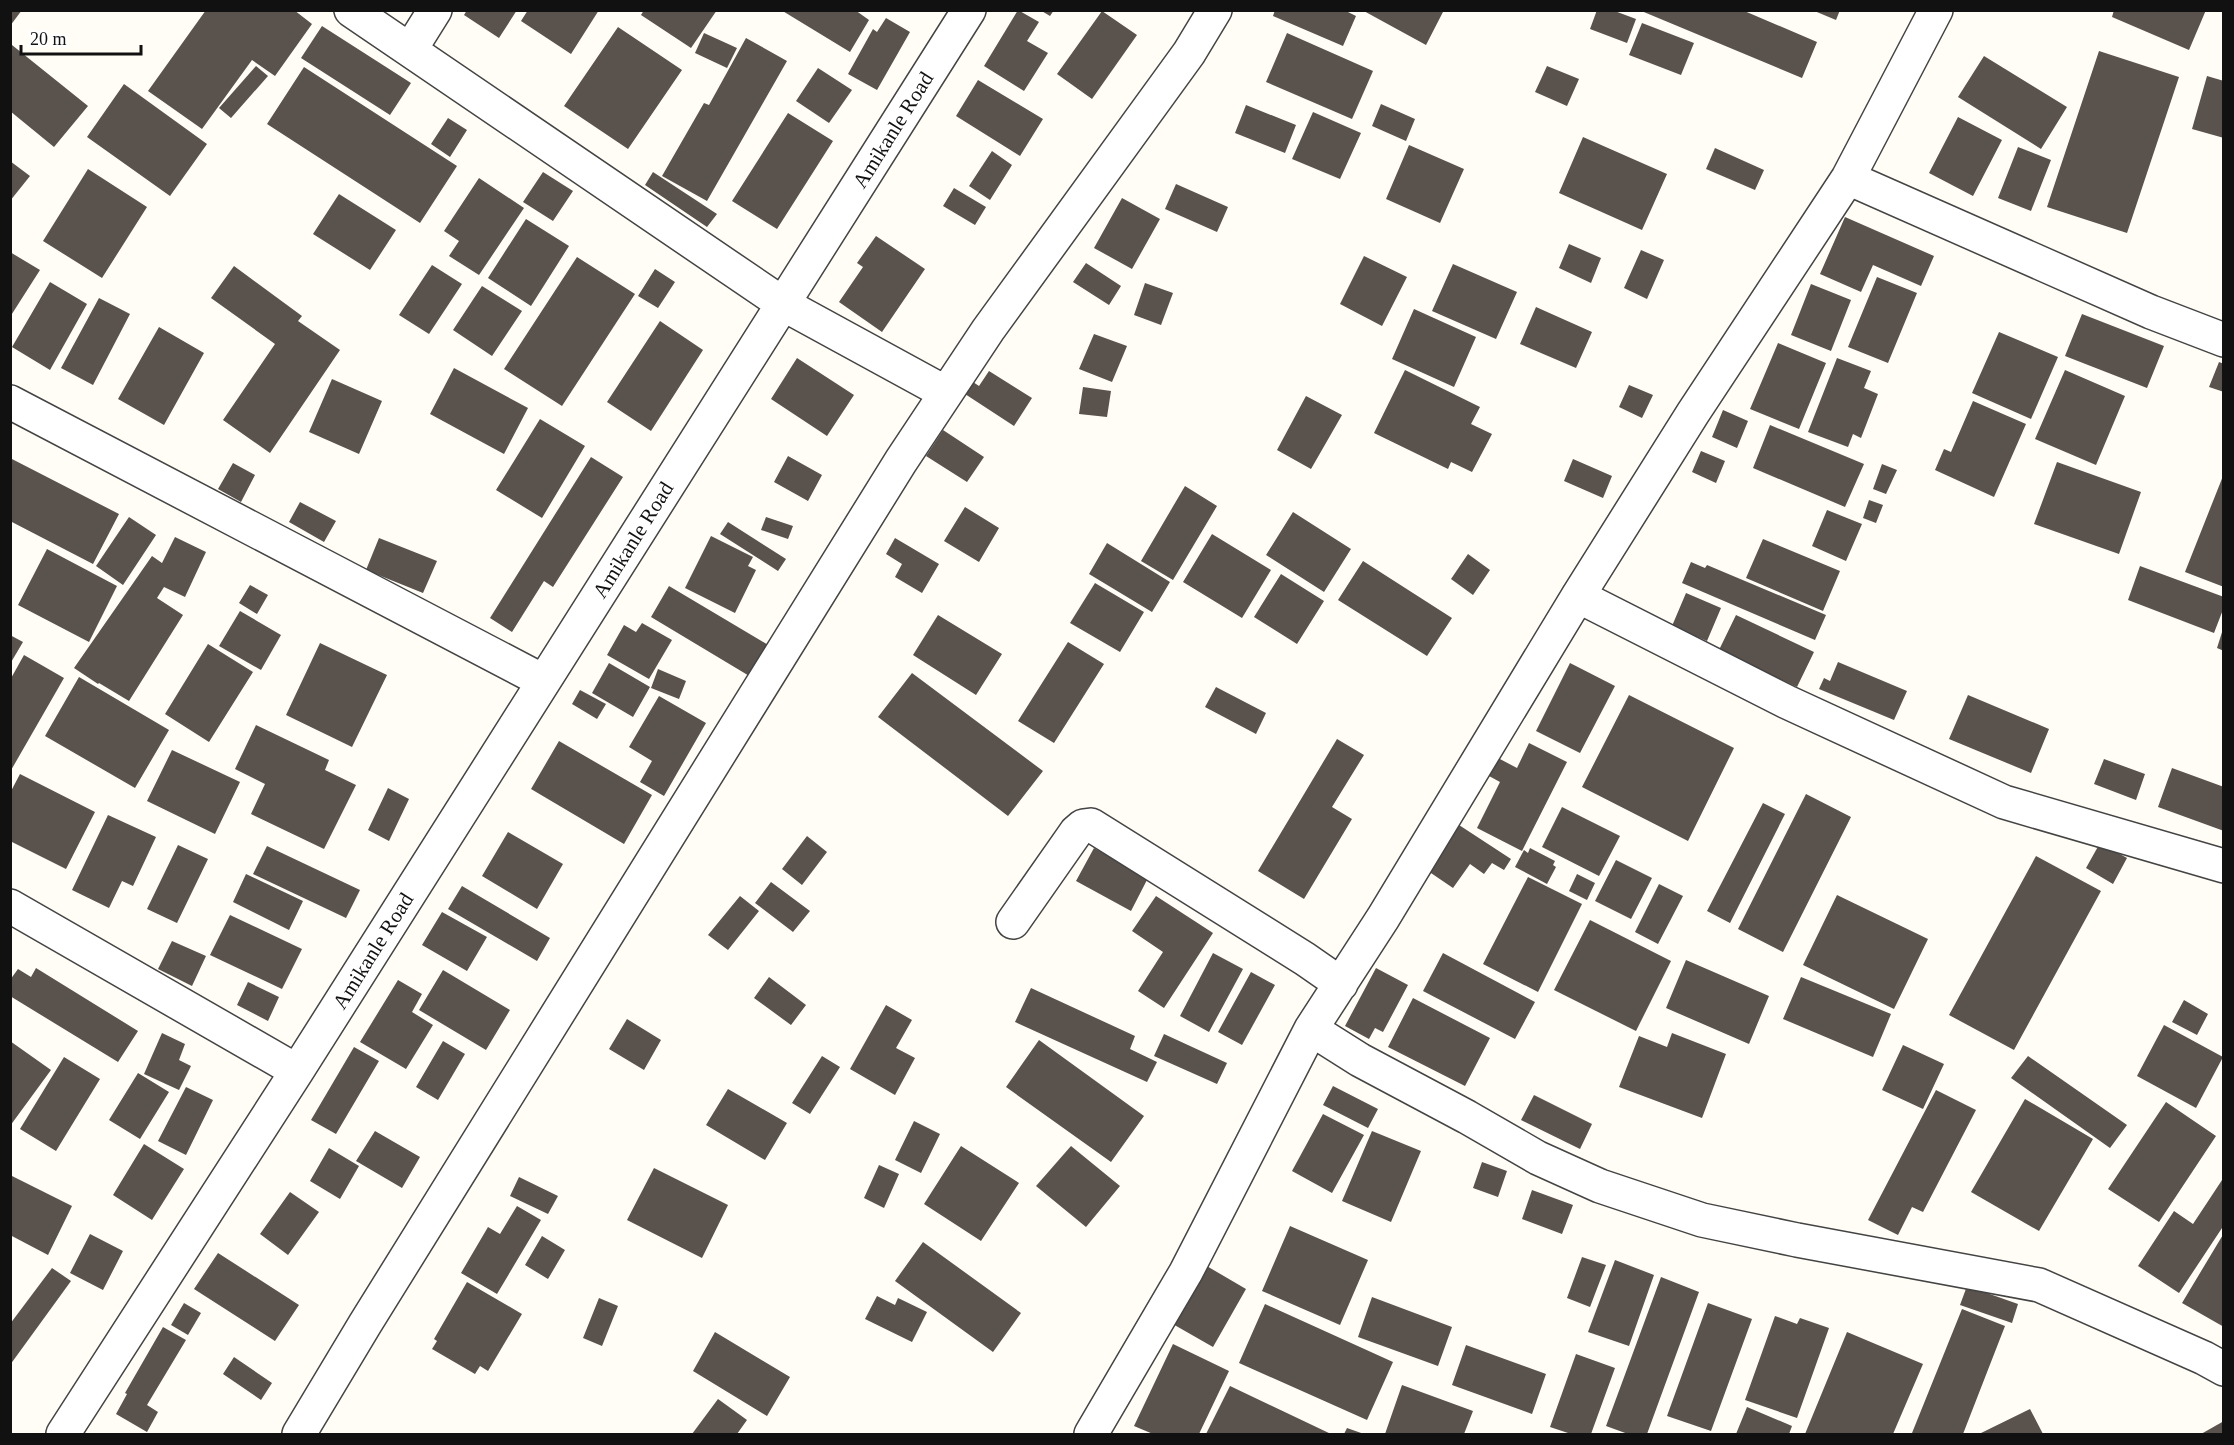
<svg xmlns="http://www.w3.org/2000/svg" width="2234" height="1445" viewBox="0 0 2234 1445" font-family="'Times New Roman',serif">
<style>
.building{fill:#5a524d}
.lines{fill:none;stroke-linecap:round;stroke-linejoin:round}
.minor-casing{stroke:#444;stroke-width:36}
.minor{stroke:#fff;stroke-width:33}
.labels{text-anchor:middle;stroke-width:6;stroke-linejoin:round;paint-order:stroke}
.street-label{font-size:21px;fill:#111;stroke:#fff}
</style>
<rect width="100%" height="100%" fill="#fffdf5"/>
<!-- building -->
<path class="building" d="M 10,10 L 22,10 L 10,26 Z
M 206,10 L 294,10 L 312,24 L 275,76 L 252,60 L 202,129 L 148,91 Z
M 467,10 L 517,10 L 499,38 L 464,15 Z
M 528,10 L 599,10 L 571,54 L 521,21 Z
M 644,10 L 717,10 L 691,48 L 641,15 Z
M 781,10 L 855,10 L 869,20 L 850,52 Z
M 1018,10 L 1039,22 L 1027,41 L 1048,53 L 1024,91 L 984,66 Z
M 1040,10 L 1054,10 L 1050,16 Z
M 1275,10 L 1344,10 L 1356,16 L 1343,46 L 1273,16 Z
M 1362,10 L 1444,10 L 1426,45 Z
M 1597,10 L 1612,10 L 1636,19 L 1627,43 L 1590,29 Z
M 1639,10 L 1742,10 L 1817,42 L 1802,78 Z
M 1812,10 L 1840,10 L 1836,20 Z
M 2114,10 L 2206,10 L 2189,50 L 2112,17 Z
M 1102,11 L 1137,35 L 1092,99 L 1057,74 Z
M 886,18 L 910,32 L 877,90 L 848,74 L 873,29 L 877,32 Z
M 1642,23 L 1694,43 L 1681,75 L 1629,55 Z
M 322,26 L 411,83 L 390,115 L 301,58 Z
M 618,27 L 682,70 L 628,149 L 564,106 Z
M 704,33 L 737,48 L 727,68 L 695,53 Z
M 1287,33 L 1373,71 L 1352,119 L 1266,82 Z
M 746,38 L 787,61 L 707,201 L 662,176 L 704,103 L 709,105 Z
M 12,45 L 88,106 L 54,147 L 10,111 L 10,48 Z
M 2099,51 L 2179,77 L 2127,233 L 2047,207 Z
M 1984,56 L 2067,107 L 2041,149 L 1958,97 Z
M 256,66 L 268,76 L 231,118 L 219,108 Z
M 1547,66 L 1579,79 L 1567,106 L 1535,92 Z
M 304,67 L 457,166 L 420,223 L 267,124 Z
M 818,68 L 852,90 L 829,123 L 796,101 Z
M 2207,76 L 2224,81 L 2224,138 L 2192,129 Z
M 978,80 L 1043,119 L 1020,156 L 956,116 Z
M 124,84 L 207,144 L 170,196 L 87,137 Z
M 1381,104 L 1415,119 L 1406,141 L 1372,126 Z
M 1246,105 L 1296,125 L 1285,153 L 1235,133 Z
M 1313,112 L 1361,133 L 1340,179 L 1292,159 Z
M 788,113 L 833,141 L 777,229 L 732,201 Z
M 1958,117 L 2002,140 L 1973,196 L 1929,173 Z
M 448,118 L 467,130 L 450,157 L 431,144 Z
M 1583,137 L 1667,174 L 1642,230 L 1559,193 Z
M 1409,145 L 1464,169 L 1440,223 L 1386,199 Z
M 2018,147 L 2051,160 L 2031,211 L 1998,198 Z
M 1715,148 L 1764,170 L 1755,190 L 1706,169 Z
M 992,151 L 1012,165 L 990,200 L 969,186 Z
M 10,161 L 30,176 L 10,201 Z
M 88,169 L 147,207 L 102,278 L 43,241 Z
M 543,172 L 573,191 L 553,221 L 523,202 Z
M 653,172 L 717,214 L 707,227 L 645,185 Z
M 479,178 L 524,208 L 479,275 L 449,256 L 459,241 L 444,231 Z
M 1176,184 L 1228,207 L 1217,232 L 1165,209 Z
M 954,188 L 986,207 L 975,225 L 943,206 Z
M 339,194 L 396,230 L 370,270 L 313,234 Z
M 1122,198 L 1160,219 L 1132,269 L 1094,248 Z
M 1845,217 L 1934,256 L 1921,286 L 1873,265 L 1861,292 L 1820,274 Z
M 526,219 L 569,246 L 531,306 L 488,278 Z
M 876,236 L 925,269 L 882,332 L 839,302 L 863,267 L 857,263 Z
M 1569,244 L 1601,258 L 1591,283 L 1559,268 Z
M 1641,250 L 1664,260 L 1647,299 L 1624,288 Z
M 10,252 L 40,270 L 10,317 Z
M 1364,256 L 1407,277 L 1382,326 L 1340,304 Z
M 577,257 L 635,294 L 562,406 L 504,369 Z
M 1086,263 L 1121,286 L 1109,305 L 1073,282 Z
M 1453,264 L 1517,292 L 1496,339 L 1432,311 Z
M 432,265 L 462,284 L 429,334 L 399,315 Z
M 234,266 L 302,316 L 298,321 L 340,350 L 270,453 L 223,420 L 275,344 L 211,298 Z
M 655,269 L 675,282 L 658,308 L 638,296 Z
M 1877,277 L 1917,293 L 1888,363 L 1848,347 Z
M 50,282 L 87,304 L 50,370 L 12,347 Z
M 1145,283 L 1173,293 L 1161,325 L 1134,315 Z
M 1811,284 L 1851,300 L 1831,351 L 1791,335 Z
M 482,286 L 522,311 L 492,356 L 453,330 Z
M 99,298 L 130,314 L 93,385 L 61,368 Z
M 1536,307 L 1592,332 L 1576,368 L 1520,344 Z
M 1414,309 L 1476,337 L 1454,387 L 1392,359 Z
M 2082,314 L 2164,346 L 2147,388 L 2065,356 Z
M 660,321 L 703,350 L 651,431 L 607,402 Z
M 159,327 L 204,353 L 164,425 L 118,399 Z
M 1999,332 L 2058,357 L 2031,419 L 1972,393 Z
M 1094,334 L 1127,346 L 1112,382 L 1079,369 Z
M 1778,343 L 1826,363 L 1799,429 L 1750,409 Z
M 797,358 L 854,395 L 827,436 L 771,399 Z
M 1837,358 L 1871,371 L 1864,388 L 1878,394 L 1861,438 L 1853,434 L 1848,447 L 1808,432 Z
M 2219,362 L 2224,364 L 2224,392 L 2209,387 Z
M 454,368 L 528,408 L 504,454 L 430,414 Z
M 1405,370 L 1480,407 L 1471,424 L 1492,434 L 1472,472 L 1451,462 L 1448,469 L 1374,433 Z
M 2065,370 L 2125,396 L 2096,465 L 2035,439 Z
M 989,371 L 1032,398 L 1014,426 L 965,394 L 973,382 L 979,386 Z
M 332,379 L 382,401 L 359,454 L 309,432 Z
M 1629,385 L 1653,395 L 1642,418 L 1619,407 Z
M 1083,387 L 1111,391 L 1107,417 L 1079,414 Z
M 1306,396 L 1342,415 L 1311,469 L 1277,450 Z
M 1973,401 L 2026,424 L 1994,497 L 1935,470 L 1944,449 L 1951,452 Z
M 1723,410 L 1748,421 L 1737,448 L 1712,437 Z
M 540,419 L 585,446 L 542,518 L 496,490 Z
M 1770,425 L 1864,464 L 1845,507 L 1753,468 Z
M 943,430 L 984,457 L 967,482 L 926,456 Z
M 1701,451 L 1725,461 L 1716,483 L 1692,472 Z
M 788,456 L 822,475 L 808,501 L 774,482 Z
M 591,457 L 623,477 L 553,587 L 544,581 L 512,632 L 490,618 Z
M 10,458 L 119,514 L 93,564 L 10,521 Z
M 1573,459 L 1612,476 L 1603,498 L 1564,481 Z
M 2057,462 L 2141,492 L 2119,554 L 2034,524 Z
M 233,463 L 255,475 L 241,502 L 218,489 Z
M 1882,464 L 1897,470 L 1886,494 L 1873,489 Z
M 2223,476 L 2224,476 L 2224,587 L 2185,572 Z
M 1185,486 L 1217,506 L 1173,580 L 1141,561 Z
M 1869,500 L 1883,505 L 1876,523 L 1863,518 Z
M 300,502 L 336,521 L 324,542 L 289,522 Z
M 965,507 L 999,528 L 979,562 L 944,541 Z
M 1827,510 L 1862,524 L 1846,561 L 1812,546 Z
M 1293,512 L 1351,549 L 1324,592 L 1266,555 Z
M 129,517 L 156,535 L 123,585 L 96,566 Z
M 766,517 L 793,526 L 788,539 L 761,530 Z
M 728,522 L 786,559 L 778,571 L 720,534 Z
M 1212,534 L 1271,570 L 1242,618 L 1183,582 Z
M 711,536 L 753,557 L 748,566 L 756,570 L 735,613 L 685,588 Z
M 175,537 L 206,552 L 185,597 L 164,587 L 157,598 L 183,615 L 129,701 L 99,683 L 98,684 L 74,668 L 152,556 L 162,563 Z
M 379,538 L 437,561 L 423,593 L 366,570 Z
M 895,538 L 939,564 L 922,593 L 895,577 L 902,564 L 886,554 Z
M 1763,539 L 1840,571 L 1823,611 L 1746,578 Z
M 1107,543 L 1170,582 L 1152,612 L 1089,574 Z
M 47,549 L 117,586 L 89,642 L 18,605 Z
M 1468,554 L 1490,570 L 1473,595 L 1451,579 Z
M 1363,561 L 1452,618 L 1427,656 L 1338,600 Z
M 1691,562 L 1705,568 L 1707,565 L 1826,615 L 1815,640 L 1682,583 Z
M 2140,566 L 2224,597 L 2224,607 L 2214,633 L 2128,600 Z
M 1281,574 L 1324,601 L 1297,644 L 1254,617 Z
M 1095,583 L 1144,612 L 1120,652 L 1070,623 Z
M 250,585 L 268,595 L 257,614 L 239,603 Z
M 669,586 L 770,646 L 751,677 L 651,617 Z
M 1686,593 L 1721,608 L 1707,641 L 1672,626 Z
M 240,611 L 281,635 L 261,670 L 219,646 Z
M 938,615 L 1002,654 L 976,695 L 913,655 Z
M 1736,615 L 1814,652 L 1797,687 L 1719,650 Z
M 642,623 L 672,640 L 649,679 L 607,655 L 624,625 L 636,632 Z
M 2223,629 L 2224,630 L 2224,651 L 2217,648 Z
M 10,635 L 23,642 L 10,664 Z
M 1068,642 L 1104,664 L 1054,743 L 1018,721 Z
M 320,643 L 387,675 L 352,747 L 286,715 Z
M 208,644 L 253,672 L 209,742 L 165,714 Z
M 24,655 L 64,678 L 10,772 L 10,680 Z
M 1838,662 L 1907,691 L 1894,720 L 1819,689 L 1824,678 L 1830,681 Z
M 609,663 L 650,687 L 633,717 L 592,693 Z
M 1570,663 L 1615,686 L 1580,753 L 1536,731 Z
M 658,669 L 686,681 L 679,699 L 651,688 Z
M 912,673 L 1043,771 L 1008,816 L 878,717 Z
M 79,677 L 169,730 L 135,788 L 45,736 Z
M 1216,687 L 1266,713 L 1256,734 L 1205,707 Z
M 580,690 L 606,704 L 597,719 L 572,704 Z
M 1629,695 L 1734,748 L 1688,841 L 1582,787 Z
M 1968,695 L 2049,729 L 2031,773 L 1949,739 Z
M 659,696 L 706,723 L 664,796 L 640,782 L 652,761 L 629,747 Z
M 256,725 L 329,760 L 325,770 L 356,785 L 324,849 L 251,814 L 265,784 L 235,769 Z
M 1337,739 L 1364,755 L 1332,807 L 1352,819 L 1304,899 L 1258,871 Z
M 559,741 L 652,795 L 624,844 L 531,789 Z
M 1529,743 L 1567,762 L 1522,851 L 1477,828 L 1500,782 L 1489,776 L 1498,758 L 1517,768 Z
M 172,750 L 240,782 L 215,834 L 147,801 Z
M 2104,759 L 2145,774 L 2136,800 L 2094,784 Z
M 2172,768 L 2224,787 L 2224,831 L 2158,807 Z
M 20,774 L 95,812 L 66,869 L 10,841 L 10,793 Z
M 388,788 L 409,799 L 389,841 L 368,830 Z
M 1806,794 L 1851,817 L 1783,952 L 1738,929 Z
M 1763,803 L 1785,814 L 1730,923 L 1707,911 Z
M 1562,807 L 1620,836 L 1599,876 L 1542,847 Z
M 108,815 L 156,837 L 133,886 L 122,881 L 109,908 L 72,890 Z
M 1459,825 L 1511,859 L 1504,870 L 1492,863 L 1484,874 L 1470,864 L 1453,888 L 1428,871 Z
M 508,832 L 563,864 L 537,909 L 482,876 Z
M 807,836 L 827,852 L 802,885 L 782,869 Z
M 2100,843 L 2127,858 L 2113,884 L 2086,868 Z
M 178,845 L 208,859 L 177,923 L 147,909 Z
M 267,846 L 360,890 L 346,918 L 253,874 Z
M 1094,848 L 1148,878 L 1131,911 L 1076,881 Z
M 1530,848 L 1555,861 L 1553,865 L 1556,867 L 1547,884 L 1515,867 L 1524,850 L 1528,853 Z
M 2036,856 L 2101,891 L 2014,1050 L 1949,1015 Z
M 1616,860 L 1652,878 L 1631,919 L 1595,901 Z
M 246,874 L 303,901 L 289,930 L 233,902 Z
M 1577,874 L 1595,883 L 1587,900 L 1569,891 Z
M 1528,877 L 1582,904 L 1538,992 L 1483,964 Z
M 771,882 L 810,911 L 793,932 L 755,903 Z
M 1659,884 L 1683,896 L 1658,944 L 1635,932 Z
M 462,886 L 550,938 L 537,961 L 448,909 Z
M 1837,895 L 1928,939 L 1894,1009 L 1803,965 Z
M 740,896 L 759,911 L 728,950 L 708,935 Z
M 1156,896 L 1213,933 L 1164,1008 L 1138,991 L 1163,952 L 1132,931 Z
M 442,912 L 487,937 L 467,971 L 422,945 Z
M 230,915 L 302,949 L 282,989 L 210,955 Z
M 1590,920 L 1671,961 L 1636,1031 L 1554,990 Z
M 172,941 L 206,956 L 192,986 L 158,969 Z
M 1213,953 L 1243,969 L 1209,1032 L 1180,1016 Z
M 1443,953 L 1535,1002 L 1515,1039 L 1423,991 Z
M 1686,960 L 1769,996 L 1749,1044 L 1666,1008 Z
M 36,968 L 138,1031 L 118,1062 L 10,996 L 10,980 L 18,969 L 31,977 Z
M 1376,968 L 1408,985 L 1383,1032 L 1375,1028 L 1369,1039 L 1345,1026 Z
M 443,970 L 510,1010 L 486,1050 L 419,1010 Z
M 1251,972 L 1275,985 L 1242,1045 L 1218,1032 Z
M 769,977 L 806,1005 L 791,1025 L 754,998 Z
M 1801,977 L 1891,1014 L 1873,1057 L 1783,1019 Z
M 398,980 L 422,994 L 412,1012 L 433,1025 L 406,1069 L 360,1042 Z
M 248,982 L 279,997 L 268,1021 L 237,1005 Z
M 1031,988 L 1135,1036 L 1130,1049 L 1157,1062 L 1147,1082 L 1015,1022 Z
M 1413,998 L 1490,1038 L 1465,1086 L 1388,1047 Z
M 2184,1000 L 2208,1014 L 2197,1035 L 2172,1022 Z
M 886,1005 L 912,1020 L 896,1048 L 915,1058 L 895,1095 L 850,1069 Z
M 627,1019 L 661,1040 L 644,1070 L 609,1049 Z
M 2164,1025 L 2223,1057 L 2196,1108 L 2137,1076 Z
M 162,1033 L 185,1044 L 179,1060 L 191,1066 L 179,1090 L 144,1074 Z
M 1672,1033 L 1726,1054 L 1702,1118 L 1619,1087 L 1639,1036 L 1667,1047 Z
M 1164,1034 L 1227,1063 L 1217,1084 L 1154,1056 Z
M 1039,1040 L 1144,1116 L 1111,1162 L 1006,1087 Z
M 10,1041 L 51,1070 L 10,1126 Z
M 443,1041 L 465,1054 L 438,1100 L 416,1087 Z
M 1903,1045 L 1944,1064 L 1923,1109 L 1882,1090 Z
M 354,1047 L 379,1061 L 336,1134 L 311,1120 Z
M 822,1056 L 840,1067 L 810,1114 L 792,1103 Z
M 2028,1056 L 2127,1125 L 2110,1148 L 2011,1078 Z
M 64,1057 L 100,1079 L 56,1151 L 20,1129 Z
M 138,1073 L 169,1092 L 140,1139 L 109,1120 Z
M 1333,1086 L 1378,1109 L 1368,1128 L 1323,1105 Z
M 186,1087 L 213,1100 L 186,1155 L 158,1141 Z
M 728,1089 L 787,1123 L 765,1160 L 706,1125 Z
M 1936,1090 L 1976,1110 L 1923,1212 L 1912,1207 L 1898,1235 L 1868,1220 Z
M 1534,1095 L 1592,1124 L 1580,1149 L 1521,1120 Z
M 2025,1099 L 2093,1139 L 2039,1231 L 1971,1192 Z
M 2166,1102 L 2216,1136 L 2159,1222 L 2108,1189 Z
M 1323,1114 L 1364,1135 L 1332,1193 L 1292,1171 Z
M 914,1121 L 940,1134 L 921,1173 L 895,1160 Z
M 375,1131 L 420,1157 L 402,1188 L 356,1161 Z
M 1372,1131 L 1421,1151 L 1391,1222 L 1342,1201 Z
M 144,1144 L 184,1169 L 152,1220 L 113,1195 Z
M 961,1146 L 1019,1183 L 981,1241 L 924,1204 Z
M 1071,1146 L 1120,1186 L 1086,1227 L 1036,1186 Z
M 329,1148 L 359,1166 L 340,1199 L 310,1181 Z
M 1482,1162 L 1507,1171 L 1498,1197 L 1473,1188 Z
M 879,1165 L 899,1174 L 884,1208 L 864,1198 Z
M 654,1168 L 728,1205 L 702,1258 L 627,1220 Z
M 10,1175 L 72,1206 L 48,1255 L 10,1235 Z
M 519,1177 L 558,1196 L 548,1214 L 510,1196 Z
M 2224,1177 L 2224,1225 L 2179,1293 L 2138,1266 L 2174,1211 L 2193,1224 Z
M 1532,1190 L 1573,1205 L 1562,1234 L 1522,1219 Z
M 290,1192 L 319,1212 L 288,1255 L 260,1234 Z
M 517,1206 L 541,1220 L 497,1294 L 461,1273 L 488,1227 L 500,1234 Z
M 1290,1226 L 1368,1260 L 1340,1325 L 1262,1291 Z
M 2224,1233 L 2224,1327 L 2182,1303 Z
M 90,1234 L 123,1251 L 103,1290 L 70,1273 Z
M 542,1236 L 565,1250 L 548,1279 L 525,1265 Z
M 923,1242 L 1021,1313 L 993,1352 L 895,1281 Z
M 218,1253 L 299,1305 L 275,1341 L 194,1289 Z
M 1582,1257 L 1606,1265 L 1590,1307 L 1567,1298 Z
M 1615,1260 L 1654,1275 L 1629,1346 L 1588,1332 Z
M 1205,1265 L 1246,1289 L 1213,1347 L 1171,1323 Z
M 52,1268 L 71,1281 L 10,1365 L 10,1324 Z
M 1661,1277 L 1699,1292 L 1647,1434 L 1628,1434 L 1606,1426 Z
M 467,1282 L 522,1314 L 488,1371 L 480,1366 L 475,1374 L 432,1349 L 437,1341 L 434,1339 Z
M 1967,1286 L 2018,1304 L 2012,1323 L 1960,1305 Z
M 877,1296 L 895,1305 L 898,1298 L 927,1312 L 912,1342 L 865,1319 Z
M 1372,1297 L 1452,1327 L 1438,1366 L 1358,1337 Z
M 599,1298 L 618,1306 L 602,1346 L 583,1338 Z
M 184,1303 L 201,1313 L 188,1335 L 171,1325 Z
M 1708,1303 L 1752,1319 L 1711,1431 L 1667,1416 Z
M 1265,1304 L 1393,1362 L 1367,1420 L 1239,1363 Z
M 1962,1309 L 2005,1326 L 1963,1434 L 1915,1434 L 1912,1433 Z
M 1775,1316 L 1797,1324 L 1800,1318 L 1829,1328 L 1797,1418 L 1745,1400 Z
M 163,1327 L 186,1340 L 147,1405 L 158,1412 L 147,1432 L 116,1414 L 127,1394 L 125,1393 Z
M 715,1332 L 790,1377 L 767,1416 L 693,1371 Z
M 1847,1332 L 1923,1364 L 1893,1434 L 1805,1434 Z
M 1173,1344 L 1229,1371 L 1199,1434 L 1153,1434 L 1134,1426 Z
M 1466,1345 L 1546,1374 L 1532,1414 L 1452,1385 Z
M 1576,1354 L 1615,1368 L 1591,1434 L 1571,1434 L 1550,1427 Z
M 234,1357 L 272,1383 L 261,1400 L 223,1374 Z
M 1402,1385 L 1473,1411 L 1464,1434 L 1385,1434 Z
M 1230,1386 L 1331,1434 L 1206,1434 Z
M 718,1399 L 747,1420 L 737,1434 L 692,1434 Z
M 1747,1407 L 1792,1426 L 1789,1434 L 1736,1434 Z
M 2030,1409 L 2043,1434 L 1979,1434 Z
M 2224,1421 L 2224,1434 L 2201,1434 Z
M 1347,1428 L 1364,1434 L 1344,1434 Z"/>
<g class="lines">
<!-- minor casing -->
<g class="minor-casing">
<path id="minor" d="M 351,10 L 783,304 L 946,393
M 410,50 L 435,10
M 1848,178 L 2151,312 L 2224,340
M 10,402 L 543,681
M 1578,596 L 1787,702 L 2004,802 L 2224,866
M 10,906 L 297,1071
M 1013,922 L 1076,832 L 1083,826 L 1091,825 L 1305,959 L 1341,984
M 1311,1029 L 1360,1060 L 1467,1117 L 1538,1158 L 1600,1186 L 1702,1220 L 1797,1240 L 2039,1285 L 2204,1358 L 2224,1369
M 63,1434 L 297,1071 L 969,10
M 299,1434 L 365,1324 L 901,461 L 988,330 L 1189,53 L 1215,10
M 1091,1434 L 1186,1272 L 1311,1029 L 1383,918 L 1578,596 L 1693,413 L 1848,178 L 1936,10"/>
</g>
<!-- minor -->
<use href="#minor" class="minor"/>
</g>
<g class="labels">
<!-- street labels -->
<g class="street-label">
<text transform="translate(893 130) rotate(-58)" y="7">Amikanle Road</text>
<text transform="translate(633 540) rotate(-58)" y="7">Amikanle Road</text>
<text transform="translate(373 951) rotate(-58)" y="7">Amikanle Road</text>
</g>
</g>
<!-- border -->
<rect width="2234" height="1445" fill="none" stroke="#111111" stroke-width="24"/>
<!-- scale -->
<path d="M21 45v9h120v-9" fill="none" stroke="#111111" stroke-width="3"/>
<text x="30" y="45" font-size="18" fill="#111111" stroke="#ffffff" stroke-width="4.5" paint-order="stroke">20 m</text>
</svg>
